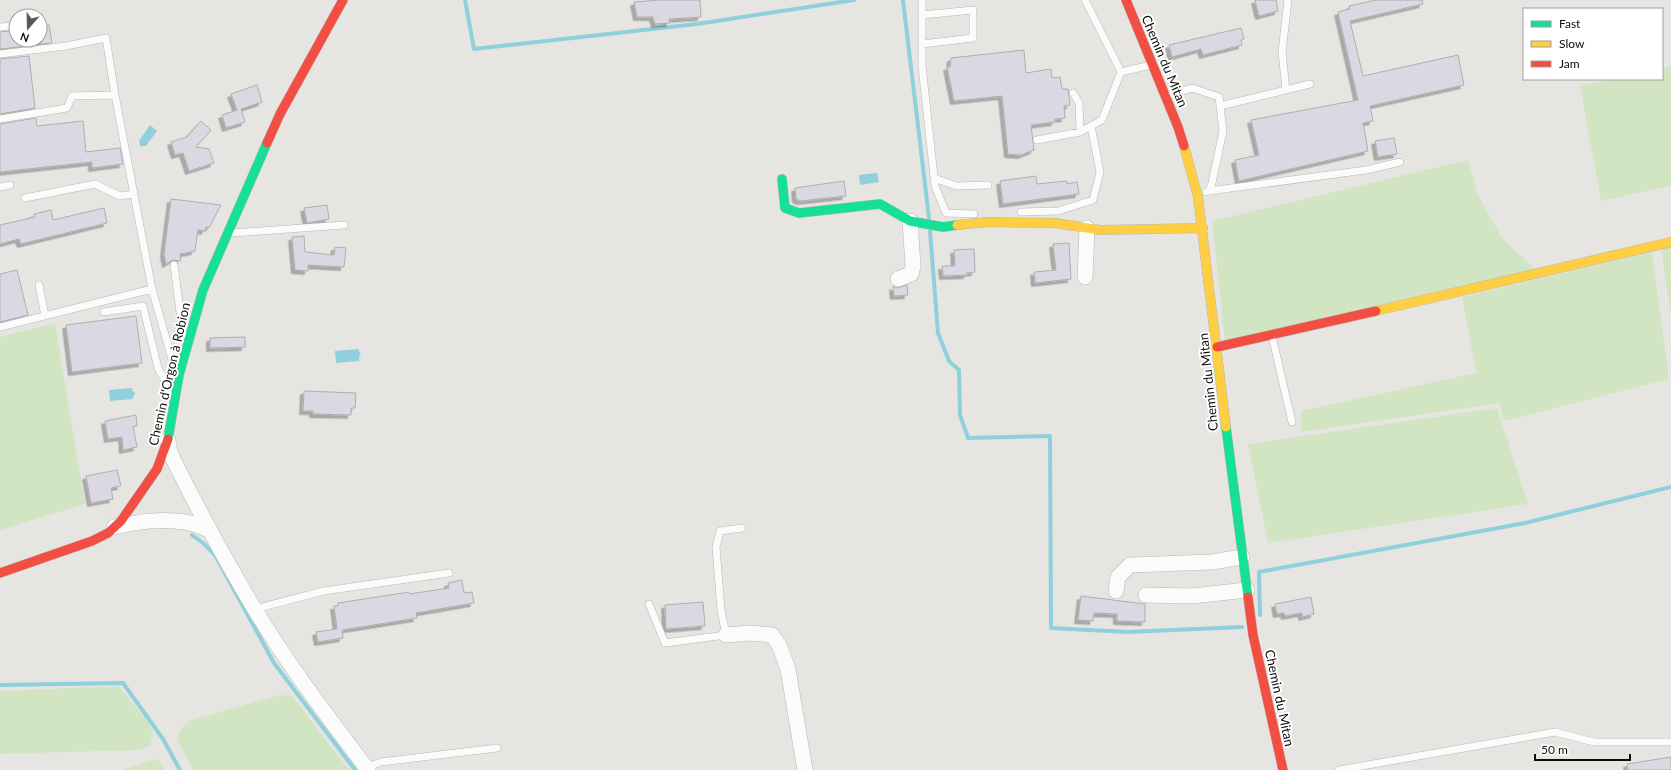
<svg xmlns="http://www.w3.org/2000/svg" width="1671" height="770" viewBox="0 0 1671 770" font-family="Lato,sans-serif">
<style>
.green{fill:#d2e5c3}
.water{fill:#8fd0dc}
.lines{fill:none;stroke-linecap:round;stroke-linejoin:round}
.stream{stroke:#8fd0dc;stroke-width:4}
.building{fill:#dbd8e4;stroke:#afaead;filter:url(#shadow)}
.lane-casing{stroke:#b8b7b5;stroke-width:8}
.street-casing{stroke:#b8b7b5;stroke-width:16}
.fast-casing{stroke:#b8b7b5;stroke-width:10}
.slow-casing{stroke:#b8b7b5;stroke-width:10}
.jam-casing{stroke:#b8b7b5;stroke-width:10}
.lane{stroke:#fbfbfb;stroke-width:7}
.street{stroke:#fbfbfb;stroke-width:15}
.fast{stroke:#16e098;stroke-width:9}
.slow{stroke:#ffcf43;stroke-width:9}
.jam{stroke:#f24e42;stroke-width:9}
.labels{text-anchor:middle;stroke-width:4;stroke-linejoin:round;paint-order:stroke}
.street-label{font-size:13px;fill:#0e0d0c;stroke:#fff}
</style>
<defs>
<filter id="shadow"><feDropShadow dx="-3.5" dy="3.5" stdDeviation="0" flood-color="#0004"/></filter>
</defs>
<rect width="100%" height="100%" fill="#e7e5e2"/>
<!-- green -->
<path class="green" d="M 1671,66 L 1671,186 L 1601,201 L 1580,86 L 1612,79 L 1662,79 L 1662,68 Z
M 1468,160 L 1478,195 L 1502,238 L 1536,270 L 1225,341 L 1212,221 Z
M 1671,247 L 1671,317 L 1661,248 Z
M 1652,252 L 1669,379 L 1504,421 L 1500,403 L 1302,432 L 1301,411 L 1476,373 L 1462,297 Z
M 55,323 L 85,504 L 0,530 L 0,337 Z
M 1497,408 L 1528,504 L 1268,543 L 1248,444 Z
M 119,686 L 149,723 L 153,735 L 150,746 L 139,750 L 0,754 L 0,691 Z
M 279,695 L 292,696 L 349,770 L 193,770 L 177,739 L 181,729 L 189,721 Z
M 157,759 L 165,770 L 121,770 Z"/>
<!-- water -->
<path class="water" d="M 150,125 L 157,131 L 146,146 L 140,146 L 139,141 Z
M 877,173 L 879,182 L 860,185 L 859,175 Z
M 358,349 L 361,355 L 359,357 L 359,361 L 336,363 L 335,351 Z
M 132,388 L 132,390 L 135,393 L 132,399 L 110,401 L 109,390 Z"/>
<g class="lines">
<!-- stream -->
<path class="stream" d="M 465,0 L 474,49 L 697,24 L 854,0
M 903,0 L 929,218
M 930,231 L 938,333 L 949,361 L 959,370 L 960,415 L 968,438 L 1050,436 L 1051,628 L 1128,632 L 1242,627
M 192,535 L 203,543 L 215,555 L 274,663 L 355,770
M 1260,615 L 1259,572 L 1525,523 L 1671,487
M 0,685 L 123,683 L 163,739 L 180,770"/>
</g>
<!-- building -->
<path class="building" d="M 661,0 L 700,0 L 701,17 L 669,19 L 670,23 L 655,24 L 653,17 L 637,17 L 634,2 Z
M 1255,0 L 1276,0 L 1278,11 L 1259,16 Z
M 1376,0 L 1422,0 L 1423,4 L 1350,21 L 1363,76 L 1458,55 L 1464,85 L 1370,106 L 1373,121 L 1363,123 L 1368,151 L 1239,181 L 1235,160 L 1259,155 L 1251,120 L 1358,100 L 1338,12 L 1350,9 L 1349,6 Z
M 49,25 L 52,43 L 40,44 L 40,26 Z
M 1241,28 L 1244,39 L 1241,40 L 1242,45 L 1203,55 L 1201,49 L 1172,57 L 1169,45 Z
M 16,30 L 16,40 L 27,40 L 28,46 L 0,49 L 0,32 Z
M 1024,50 L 1026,73 L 1051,69 L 1052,78 L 1060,77 L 1062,89 L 1068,89 L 1070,105 L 1064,106 L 1065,118 L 1055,119 L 1055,122 L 1031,125 L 1034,150 L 1021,155 L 1008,154 L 1002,96 L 954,101 L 947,67 L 950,67 L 951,58 Z
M 29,56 L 35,108 L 0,114 L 0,59 Z
M 257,85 L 262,102 L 241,109 L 245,122 L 226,128 L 222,115 L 237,110 L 231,94 Z
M 36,118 L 37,126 L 83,121 L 86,152 L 120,148 L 123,164 L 92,168 L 92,162 L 0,172 L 0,124 Z
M 201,121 L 211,130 L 196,147 L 209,149 L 214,163 L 189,171 L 183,153 L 175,155 L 171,142 L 187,137 Z
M 1394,138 L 1397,154 L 1378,157 L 1375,141 Z
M 1036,176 L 1037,184 L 1067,181 L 1067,184 L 1077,182 L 1079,194 L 1003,204 L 1000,181 Z
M 844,181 L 846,196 L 800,201 L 796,199 L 795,188 Z
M 171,199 L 221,205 L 209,228 L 206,227 L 205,231 L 198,230 L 195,251 L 180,254 L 181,261 L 173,260 L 166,264 L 164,254 Z
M 327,205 L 329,219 L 307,223 L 304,208 Z
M 104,208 L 107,223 L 21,244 L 19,239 L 0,244 L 0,225 L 35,217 L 34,214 L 51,210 L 53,220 Z
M 304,236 L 305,252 L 334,255 L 335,247 L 346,248 L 344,267 L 308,265 L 308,271 L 295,270 L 292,237 Z
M 1069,243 L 1071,279 L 1035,283 L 1034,272 L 1056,270 L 1053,244 Z
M 974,249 L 975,272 L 967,273 L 967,275 L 943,276 L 942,266 L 955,266 L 954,250 Z
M 17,270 L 28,315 L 0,322 L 0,274 Z
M 907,285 L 908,295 L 894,296 L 893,286 L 897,288 Z
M 136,316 L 142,363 L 72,372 L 66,325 Z
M 245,337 L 245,347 L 210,348 L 210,338 Z
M 304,391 L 356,393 L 355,408 L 351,408 L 351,415 L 313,414 L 313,411 L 303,411 Z
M 136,415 L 137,426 L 133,426 L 137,447 L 123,450 L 122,437 L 108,439 L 105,421 Z
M 117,470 L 121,486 L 111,488 L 113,499 L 91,503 L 86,476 Z
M 462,580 L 464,593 L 472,592 L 474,603 L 416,613 L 417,618 L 342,630 L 343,638 L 318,642 L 316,632 L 337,629 L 334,606 L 338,606 L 338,603 L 409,592 L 410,594 L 449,588 L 448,583 Z
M 1081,596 L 1145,604 L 1145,622 L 1117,621 L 1117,614 L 1094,613 L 1093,621 L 1078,620 Z
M 1311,597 L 1314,614 L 1302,617 L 1302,613 L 1285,616 L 1284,613 L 1277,614 L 1275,604 Z
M 703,602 L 705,626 L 666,629 L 665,605 Z
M 1671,757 L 1671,770 L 1628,770 L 1627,764 Z"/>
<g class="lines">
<!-- lane casing -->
<g class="lane-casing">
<path id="lane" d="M 922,0 L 922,66 L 935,186 L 946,213 L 974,214
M 1085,0 L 1121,72
M 922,15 L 973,10 L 973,38 L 922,44
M 0,27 L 11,26
M 0,54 L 66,46 L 106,38 L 115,95
M 1286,90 L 1282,52 L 1288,0
M 1073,93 L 1079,103 L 1080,132
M 1166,96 L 1192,88 L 1219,97 L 1223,131 L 1212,183 L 1209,191 L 1206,192
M 1220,106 L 1310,84
M 0,119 L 67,108 L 72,96 L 115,95 L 152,289 L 175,370
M 1037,140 L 1080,132 L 1102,120 L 1121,72 L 1151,65
M 934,178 L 956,186 L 988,185
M 0,187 L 10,185
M 1209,191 L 1366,170 L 1400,162
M 25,198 L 95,184 L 120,196 L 134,194
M 1021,212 L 1058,211 L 1093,200 L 1100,172 L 1091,126
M 232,233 L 344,225
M 174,265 L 183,335
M 39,285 L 45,316
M 104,312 L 143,306 L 158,368 L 171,392
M 0,327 L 152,289
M 1272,336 L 1292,422
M 649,604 L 665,643 L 726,635 L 721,610 L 716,547 L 720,531 L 742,528
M 254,609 L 324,591 L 449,573
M 366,768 L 381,762 L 497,748
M 1339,770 L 1555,732 L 1594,742 L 1671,742"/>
</g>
<!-- street casing -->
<g class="street-casing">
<path id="street" d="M 1085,277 L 1087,228
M 898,279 L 911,274 L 913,266 L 910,221
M 168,440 L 170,452 L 174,461 C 199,511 225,560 254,608 C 287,664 329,718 368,770
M 114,527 C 138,522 161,518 185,522 C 193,523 201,527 209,530
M 1116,591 L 1118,577 L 1130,565 L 1212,562 L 1242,557
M 1146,595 L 1192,596 L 1247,590
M 726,635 L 751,633 L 772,635 L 779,645 L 788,669 L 805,770"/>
</g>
<!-- fast casing -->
<g class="fast-casing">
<path id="fast" d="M 782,179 L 785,208 L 799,213 L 880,204 L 910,221 L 943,227 L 957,225
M 1226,427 L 1248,597
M 168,439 L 179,375 L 203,290 L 267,143"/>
</g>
<!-- slow casing -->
<g class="slow-casing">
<path id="slow" d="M 1184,146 L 1198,197 L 1226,427
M 957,225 L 988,222 L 1055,223 L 1100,230 L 1203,228
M 1376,311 L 1671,242"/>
</g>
<!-- jam casing -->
<g class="jam-casing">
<path id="jam" d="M 1126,0 L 1178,127 L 1184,146
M 267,143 L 280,114 L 343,0
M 1217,347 L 1376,311
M 0,573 L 92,541 L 108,533 L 121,521 L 157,469 L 168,439
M 1248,597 L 1253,635 L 1283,770"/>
</g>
<!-- lane -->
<use href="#lane" class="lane"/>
<!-- street -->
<use href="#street" class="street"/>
<!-- fast -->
<use href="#fast" class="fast"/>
<!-- slow -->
<use href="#slow" class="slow"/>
<!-- jam -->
<use href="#jam" class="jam"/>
</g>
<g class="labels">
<!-- street labels -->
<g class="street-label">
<text transform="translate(1165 61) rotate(67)" y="5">Chemin du Mitan</text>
<text transform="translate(169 374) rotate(-77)" y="5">Chemin d'Orgon à Robion</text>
<text transform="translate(1208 382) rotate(-96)" y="5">Chemin du Mitan</text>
<text transform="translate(1280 698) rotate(78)" y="5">Chemin du Mitan</text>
</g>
</g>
<!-- legend -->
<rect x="1523" y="8" width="140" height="72" fill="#ffffff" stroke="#9f9e9e"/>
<rect x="1531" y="21" width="20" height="6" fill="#16e098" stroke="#9f9e9e"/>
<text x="1559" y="28" font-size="12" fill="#0e0d0c">Fast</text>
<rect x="1531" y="41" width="20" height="6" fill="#ffcf43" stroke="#9f9e9e"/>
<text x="1559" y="48" font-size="12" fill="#0e0d0c">Slow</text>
<rect x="1531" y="61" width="20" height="6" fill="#f24e42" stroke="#9f9e9e"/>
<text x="1559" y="68" font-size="12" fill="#0e0d0c">Jam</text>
<!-- north arrow -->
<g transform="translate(28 28) rotate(200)"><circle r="19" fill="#ffffff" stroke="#9f9e9e"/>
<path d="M0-3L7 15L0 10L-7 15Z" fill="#5a5957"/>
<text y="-6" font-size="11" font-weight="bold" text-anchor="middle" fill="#0e0d0c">N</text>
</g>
<!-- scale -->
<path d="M1535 754v6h95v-6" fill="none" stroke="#0e0d0c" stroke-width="2"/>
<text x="1541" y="754" font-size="12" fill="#0e0d0c" stroke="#ffffff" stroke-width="3" paint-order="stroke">50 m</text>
</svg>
